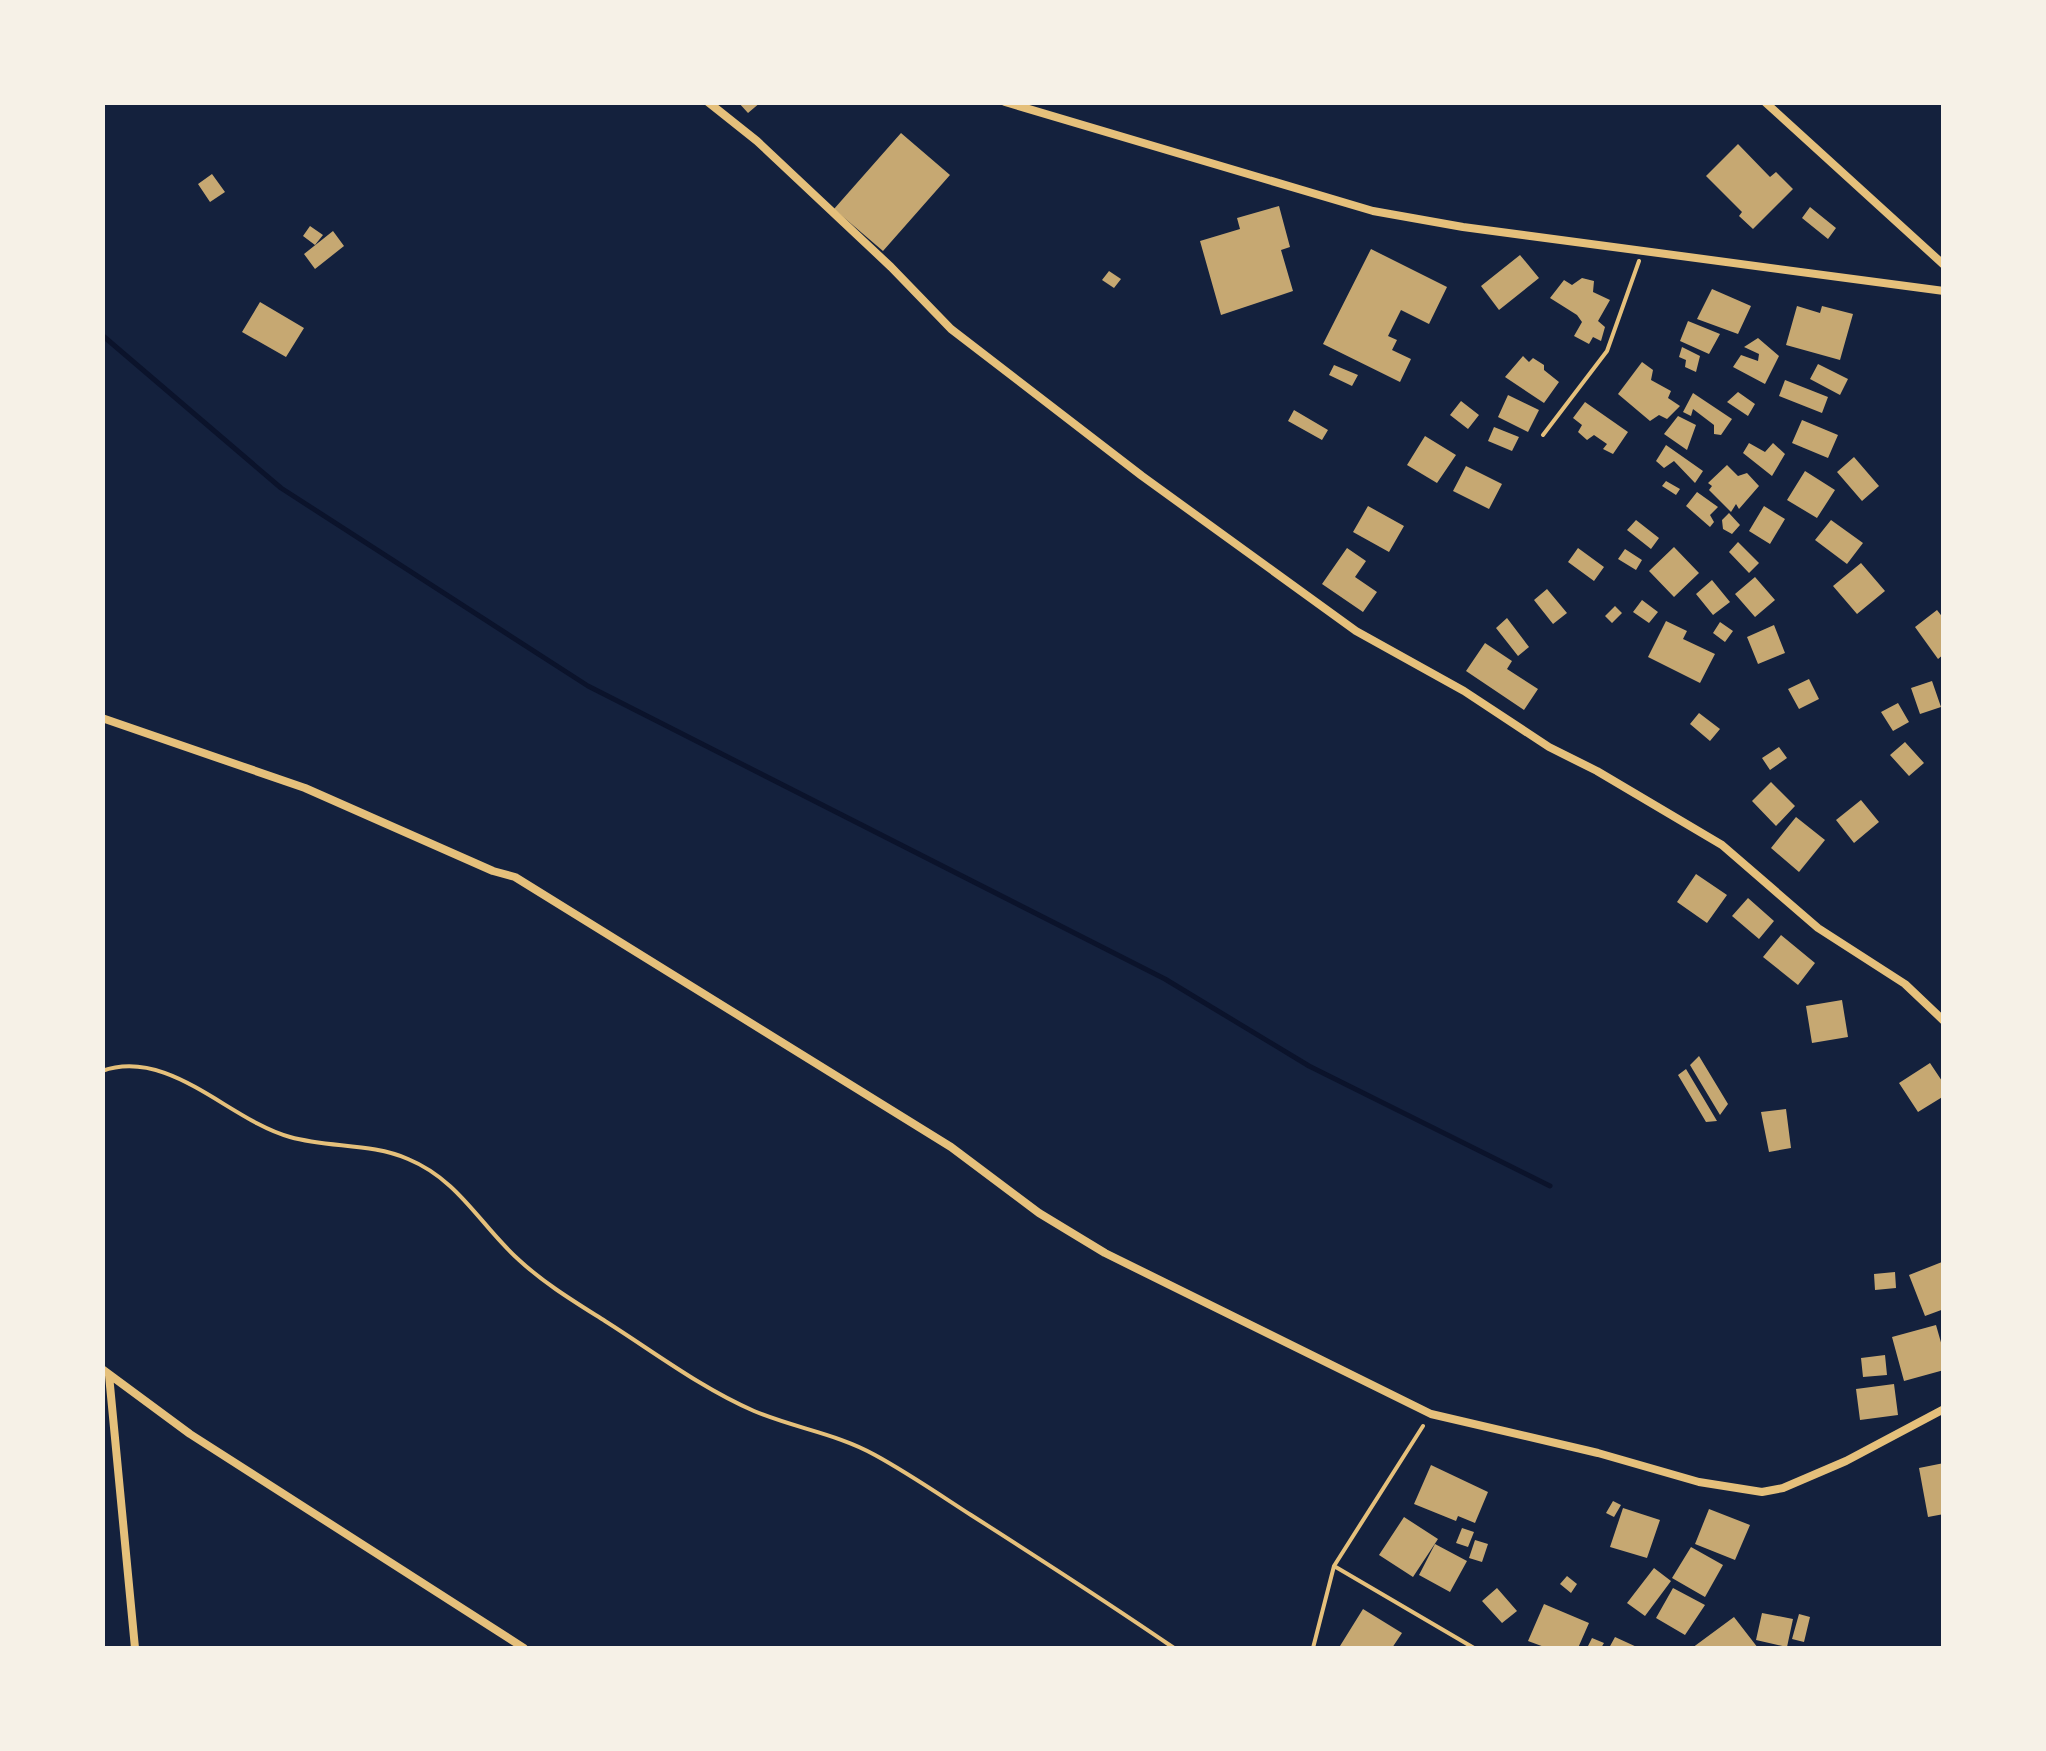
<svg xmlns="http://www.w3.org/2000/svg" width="2046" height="1751" viewBox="0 0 2046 1751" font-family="Cabin,sans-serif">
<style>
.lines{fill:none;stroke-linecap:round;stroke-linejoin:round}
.stream{stroke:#0b132b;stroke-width:5}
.building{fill:#c6a872}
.path{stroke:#e5c07b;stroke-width:4}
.minor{stroke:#e5c07b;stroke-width:8}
</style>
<rect width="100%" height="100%" fill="#14213d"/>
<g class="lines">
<!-- stream -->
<path class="stream" d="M 102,335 L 281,488 L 588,686 L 1165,979 L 1309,1066 L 1550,1186"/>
</g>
<!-- building -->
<path class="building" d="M 738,102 L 761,102 L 748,113 Z
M 901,133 L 950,175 L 883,251 L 834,209 Z
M 1738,144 L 1770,177 L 1776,172 L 1793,189 L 1753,229 L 1739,216 L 1742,212 L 1706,176 Z
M 212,174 L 225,192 L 210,202 L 198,184 Z
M 1279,206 L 1290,247 L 1281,250 L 1293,291 L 1221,315 L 1200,241 L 1240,229 L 1237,218 Z
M 1810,207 L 1836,228 L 1828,239 L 1802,218 Z
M 310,226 L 323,235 L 315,245 L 303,236 Z
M 333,231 L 344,246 L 315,269 L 304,254 Z
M 1371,249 L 1447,287 L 1429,324 L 1401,310 L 1388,336 L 1397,340 L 1392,350 L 1411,359 L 1400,382 L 1323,344 Z
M 1520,255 L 1539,278 L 1499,310 L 1481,286 Z
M 1109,271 L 1121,279 L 1114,288 L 1102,280 Z
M 1582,278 L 1594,281 L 1593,292 L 1610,300 L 1598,321 L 1605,327 L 1601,341 L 1593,337 L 1589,344 L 1574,336 L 1582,322 L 1577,315 L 1550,298 L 1564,280 L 1572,285 Z
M 1712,289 L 1751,306 L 1738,334 L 1697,319 Z
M 260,302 L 304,328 L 286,357 L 242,332 Z
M 1797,306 L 1820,313 L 1822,306 L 1853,314 L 1840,360 L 1786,345 Z
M 1688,321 L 1720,334 L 1709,354 L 1680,341 Z
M 1758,338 L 1779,356 L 1765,384 L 1733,367 L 1741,355 L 1758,361 L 1759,354 L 1744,347 Z
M 1682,347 L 1700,356 L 1696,372 L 1685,367 L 1686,360 L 1679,357 Z
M 1523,356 L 1529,362 L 1533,358 L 1544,365 L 1544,370 L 1559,382 L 1544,403 L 1505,377 Z
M 1642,362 L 1653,370 L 1651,380 L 1671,391 L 1668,398 L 1680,406 L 1667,419 L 1659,415 L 1650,421 L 1618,394 Z
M 1818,364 L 1848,379 L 1840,395 L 1810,379 Z
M 1334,365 L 1358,375 L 1352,386 L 1329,375 Z
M 1785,380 L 1828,397 L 1822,413 L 1779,396 Z
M 1738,392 L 1755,404 L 1748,416 L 1727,402 Z
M 1693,393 L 1732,419 L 1721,435 L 1714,434 L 1714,425 L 1693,409 L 1691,416 L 1683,412 Z
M 1508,395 L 1539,410 L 1528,432 L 1498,417 Z
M 1461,401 L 1479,415 L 1468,429 L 1450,415 Z
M 1585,402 L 1628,432 L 1613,454 L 1603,449 L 1607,444 L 1594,435 L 1587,440 L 1578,432 L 1582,425 L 1573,418 Z
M 1294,410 L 1328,430 L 1322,440 L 1288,421 Z
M 1678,416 L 1696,425 L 1687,450 L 1664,434 Z
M 1802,420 L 1838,435 L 1828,458 L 1792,443 Z
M 1494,427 L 1519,437 L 1512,451 L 1488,441 Z
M 1425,436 L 1456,455 L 1437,483 L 1407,465 Z
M 1749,443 L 1765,452 L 1773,443 L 1785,454 L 1772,476 L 1743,453 Z
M 1666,445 L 1703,471 L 1695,483 L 1674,461 L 1664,468 L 1656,461 Z
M 1854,457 L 1879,486 L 1862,501 L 1837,472 Z
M 1727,465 L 1738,476 L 1747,473 L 1759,486 L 1739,509 L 1736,504 L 1731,512 L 1709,490 L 1712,486 L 1708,483 Z
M 1466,466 L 1502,484 L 1489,509 L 1453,491 Z
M 1805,471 L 1835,490 L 1817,518 L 1787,500 Z
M 1666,481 L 1680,489 L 1676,495 L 1662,486 Z
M 1697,492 L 1718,507 L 1710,515 L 1714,522 L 1710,527 L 1686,506 Z
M 1368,506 L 1404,526 L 1389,552 L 1353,532 Z
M 1764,506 L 1785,519 L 1770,544 L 1749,531 Z
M 1729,513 L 1740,525 L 1732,534 L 1723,529 L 1722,520 Z
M 1636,520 L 1659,538 L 1651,549 L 1627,530 Z
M 1831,520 L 1863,543 L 1847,564 L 1815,540 Z
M 1738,542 L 1759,563 L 1749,573 L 1729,552 Z
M 1674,547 L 1699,573 L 1674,597 L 1649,571 Z
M 1347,548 L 1366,561 L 1355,577 L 1377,592 L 1363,612 L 1322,584 Z
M 1578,548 L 1604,567 L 1594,581 L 1568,562 Z
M 1625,549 L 1642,560 L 1636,570 L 1618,559 Z
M 1861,563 L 1885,591 L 1857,614 L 1833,586 Z
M 1755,577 L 1775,600 L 1755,617 L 1735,594 Z
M 1712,580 L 1730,602 L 1713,615 L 1696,594 Z
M 1547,589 L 1567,613 L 1553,624 L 1534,600 Z
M 1642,600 L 1658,612 L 1649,623 L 1633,612 Z
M 1615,606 L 1622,613 L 1612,623 L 1605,616 Z
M 1937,610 L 1944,619 L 1944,654 L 1938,659 L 1915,627 Z
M 1507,618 L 1529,647 L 1518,656 L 1496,628 Z
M 1666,621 L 1687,631 L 1683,639 L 1715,654 L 1700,683 L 1648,657 Z
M 1720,622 L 1733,631 L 1725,642 L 1713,633 Z
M 1774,625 L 1785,653 L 1758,664 L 1747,637 Z
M 1485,643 L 1512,661 L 1507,669 L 1538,689 L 1524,710 L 1466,671 Z
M 1809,679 L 1819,699 L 1799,709 L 1788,689 Z
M 1932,681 L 1941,707 L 1920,714 L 1911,688 Z
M 1898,703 L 1909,722 L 1893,731 L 1881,712 Z
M 1699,713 L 1720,729 L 1710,741 L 1690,724 Z
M 1905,742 L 1924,763 L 1909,776 L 1890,755 Z
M 1779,747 L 1787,758 L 1770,770 L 1762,758 Z
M 1771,782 L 1795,806 L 1776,826 L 1752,801 Z
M 1861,800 L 1879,822 L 1854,843 L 1836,820 Z
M 1796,817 L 1825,840 L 1799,872 L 1771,848 Z
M 1696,874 L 1727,895 L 1707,923 L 1677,902 Z
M 1748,898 L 1774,921 L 1759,939 L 1732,916 Z
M 1781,935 L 1815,963 L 1798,985 L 1763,957 Z
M 1842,1000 L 1848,1037 L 1812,1043 L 1806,1006 Z
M 1699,1056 L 1728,1104 L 1720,1115 L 1690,1065 Z
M 1930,1063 L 1944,1084 L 1944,1096 L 1918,1112 L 1899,1083 Z
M 1686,1069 L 1717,1121 L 1706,1122 L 1678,1075 Z
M 1786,1109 L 1791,1148 L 1769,1152 L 1761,1112 Z
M 1942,1262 L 1944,1309 L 1925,1316 L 1909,1275 Z
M 1895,1272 L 1896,1288 L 1875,1290 L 1874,1274 Z
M 1936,1325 L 1944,1353 L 1944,1370 L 1904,1381 L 1892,1337 Z
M 1885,1355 L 1887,1375 L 1863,1377 L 1861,1358 Z
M 1894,1384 L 1898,1415 L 1860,1420 L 1856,1389 Z
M 1944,1463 L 1944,1514 L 1928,1517 L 1919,1468 Z
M 1431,1465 L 1488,1492 L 1475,1523 L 1458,1516 L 1456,1521 L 1414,1504 Z
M 1613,1501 L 1621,1505 L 1614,1517 L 1606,1513 Z
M 1623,1508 L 1660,1520 L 1647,1558 L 1610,1547 Z
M 1709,1509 L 1750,1525 L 1735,1560 L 1695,1544 Z
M 1404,1517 L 1438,1539 L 1413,1577 L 1379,1555 Z
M 1462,1528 L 1474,1532 L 1468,1547 L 1456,1543 Z
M 1475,1540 L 1488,1544 L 1482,1562 L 1469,1558 Z
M 1435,1544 L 1467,1561 L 1450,1592 L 1419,1575 Z
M 1691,1547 L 1723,1565 L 1705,1597 L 1672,1578 Z
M 1654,1568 L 1671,1581 L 1645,1616 L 1627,1603 Z
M 1567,1576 L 1577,1584 L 1571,1593 L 1560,1584 Z
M 1497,1588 L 1517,1611 L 1502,1623 L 1482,1601 Z
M 1673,1588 L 1705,1605 L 1685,1635 L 1656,1618 Z
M 1544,1604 L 1589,1623 L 1578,1648 L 1547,1648 L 1528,1641 Z
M 1363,1609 L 1402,1633 L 1392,1648 L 1340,1646 Z
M 1762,1613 L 1793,1619 L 1787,1647 L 1756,1640 Z
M 1799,1614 L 1810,1617 L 1804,1642 L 1792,1639 Z
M 1734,1617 L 1758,1648 L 1692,1648 Z
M 1615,1637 L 1639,1648 L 1609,1648 Z
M 1592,1638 L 1604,1643 L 1601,1648 L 1587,1648 Z"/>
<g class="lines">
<!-- path -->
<path class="path" d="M 1543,435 L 1607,351 L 1639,261
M 102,1071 C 169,1047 230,1121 290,1137 C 329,1148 371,1143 408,1159 C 459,1180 480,1225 519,1260 C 545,1284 575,1302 605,1321 C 654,1352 701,1388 754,1411 C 794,1428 838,1434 875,1455 C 908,1473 940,1495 971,1515 C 1040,1559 1107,1602 1174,1648
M 1334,1566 L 1474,1648
M 1313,1648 L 1334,1566 L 1423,1426"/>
<!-- minor -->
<path class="minor" d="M 708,102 L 757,141 L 891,267 L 951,329 L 1142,476 L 1356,631 L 1464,691 L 1549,747 L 1597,771 L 1722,845 L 1818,928 L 1905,984 L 1944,1021
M 1005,102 L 1373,211 L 1463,227 L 1944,291
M 1765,102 L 1944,265
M 102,718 L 305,788 L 493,871 L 515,877 L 951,1147 L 1039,1213 L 1105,1253 L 1431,1414 L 1598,1453 L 1699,1482 L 1762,1492 L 1783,1488 L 1846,1461 L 1944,1409
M 102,1369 L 190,1434 L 524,1648
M 109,1375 L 135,1648"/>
</g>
<!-- border -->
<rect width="2046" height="1751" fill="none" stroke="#f6f1e7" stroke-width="210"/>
</svg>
